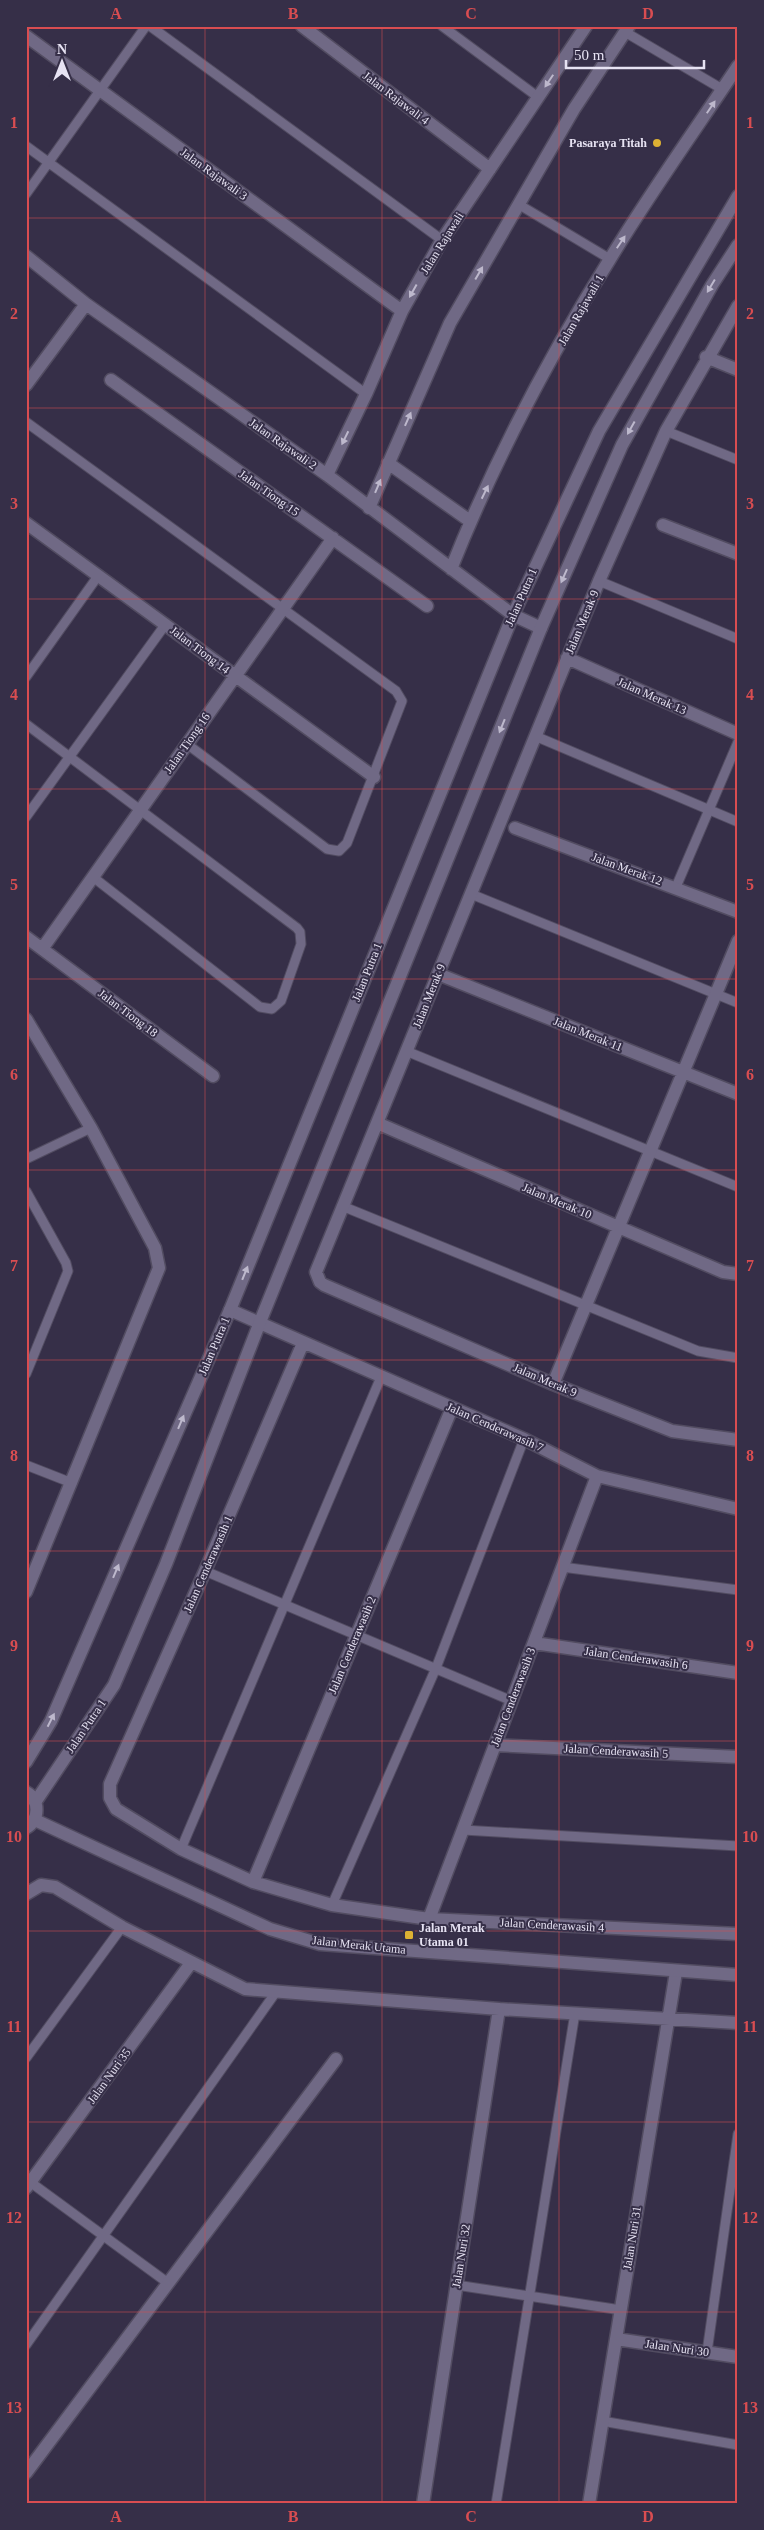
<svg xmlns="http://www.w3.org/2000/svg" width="764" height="2530" viewBox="0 0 764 2530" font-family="'Times New Roman',serif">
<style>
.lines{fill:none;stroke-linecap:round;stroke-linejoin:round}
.lane-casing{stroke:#524c61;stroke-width:11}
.street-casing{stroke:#524c61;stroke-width:15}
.secondary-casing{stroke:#524c61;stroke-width:15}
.lane{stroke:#706985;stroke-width:9}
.street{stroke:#706985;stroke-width:12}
.secondary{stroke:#706985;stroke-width:12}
.oneway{fill:#bdb8cc}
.grid{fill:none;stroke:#d94d51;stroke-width:1;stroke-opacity:0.55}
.poi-dot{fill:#ddb133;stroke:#362f48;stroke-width:2}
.labels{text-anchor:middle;stroke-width:4;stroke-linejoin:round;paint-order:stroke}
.street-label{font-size:12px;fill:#e7e3f3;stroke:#362f48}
.poi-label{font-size:12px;font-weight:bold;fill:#e7e3f3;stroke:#362f48;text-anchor:end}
.neatline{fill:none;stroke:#d94d51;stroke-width:2}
.grid-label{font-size:16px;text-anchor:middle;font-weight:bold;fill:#d94d51}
</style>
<rect width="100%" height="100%" fill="#362f48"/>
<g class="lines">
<!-- lane casing -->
<g class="lane-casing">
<path id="lane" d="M 150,26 L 442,240
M 442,26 L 538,97
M 625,32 L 722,89
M 26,146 L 366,394
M 26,194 L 146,26
M 518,204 L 610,259
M 26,422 L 396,691 L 402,701 L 347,843 L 339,851 L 327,849 L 187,744
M 666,431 L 738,460
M 599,581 L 738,639
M 26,677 L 98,576
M 26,724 L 297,928 L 300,932 L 301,944 L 281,1001 L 272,1009 L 260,1007 L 93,877
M 535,736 L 738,822
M 26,817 L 165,625
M 676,887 L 738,742
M 471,894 L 738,1003
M 406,1051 L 738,1187
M 26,1159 L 91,1128
M 26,1191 L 66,1263 L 68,1271 L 26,1374
M 342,1206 L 698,1351 L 738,1358
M 26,1465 L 72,1483
M 562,1567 L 738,1590
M 205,1571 L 512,1701
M 463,1830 L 738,1846
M 181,1849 L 381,1377
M 332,1905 L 436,1668 L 524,1439
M 26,2058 L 122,1927
M 26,2179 L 168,2283
M 456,2285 L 621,2310
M 26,2345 L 276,1992
M 707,2352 L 738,2134
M 602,2421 L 738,2445
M 496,2504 L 575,2013"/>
</g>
<!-- street casing -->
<g class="street-casing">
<path id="street" d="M 302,26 L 490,169
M 26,36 L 402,311
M 26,256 L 86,304 L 327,475 L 513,615 L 541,628
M 738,306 L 666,431 L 599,581 L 316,1272 L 320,1282 L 324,1285 L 553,1384 L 672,1431 L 738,1440
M 706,357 L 738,370
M 111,380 L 427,606
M 26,385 L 86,304
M 388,463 L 470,521
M 327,475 L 366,394 L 402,311 L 442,240 L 586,26
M 369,508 L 450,323 L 574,109 L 629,26
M 26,523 L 374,777
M 663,525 L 738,554
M 451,569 C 494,461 549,357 610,259 C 650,193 695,130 738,66
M 567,658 L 738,734
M 515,828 L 738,912
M 26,937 L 213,1076
M 42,949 L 333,538
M 438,974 L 738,1094
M 26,1019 L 91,1128 L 155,1248 L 159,1268 L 26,1592
M 377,1123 L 723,1272 L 738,1274
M 230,1310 L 524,1439 L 597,1476 L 738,1509
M 303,1343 L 205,1571 L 110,1784 L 110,1798 L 116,1809 L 181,1849 L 253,1882 L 332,1905 L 429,1919 L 738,1934
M 553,1384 L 738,941
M 534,1643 L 738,1673
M 495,1745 L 738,1757
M 253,1882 L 452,1408
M 26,1894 L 41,1885 L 55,1887 L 122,1927 L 245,1989 L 499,2009 L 738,2023
M 429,1919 L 597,1476
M 26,2188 L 191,1963
M 616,2339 L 738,2357
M 26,2473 L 336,2059
M 423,2504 L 499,2009
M 589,2504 L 676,1972"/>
</g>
<!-- secondary casing -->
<g class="secondary-casing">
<path id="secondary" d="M 26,1762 L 51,1721 L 230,1310 L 513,615 L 599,431 L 738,196
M 26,1792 C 40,1800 40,1819 26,1828
M 36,1801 L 114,1685 L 166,1564 L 260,1322 L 541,628 L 622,445 L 712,285 L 738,245
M 35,1820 L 270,1929 L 320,1944 L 738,1975"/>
</g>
<!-- lane -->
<use href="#lane" class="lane"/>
<!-- street -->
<use href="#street" class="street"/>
<!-- secondary -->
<use href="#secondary" class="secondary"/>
</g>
<!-- one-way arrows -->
<defs><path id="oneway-solid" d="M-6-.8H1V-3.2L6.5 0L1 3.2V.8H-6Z" transform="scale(1.25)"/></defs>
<g class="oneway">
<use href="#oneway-solid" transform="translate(549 81) rotate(124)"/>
<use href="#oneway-solid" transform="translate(711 107) rotate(-56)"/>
<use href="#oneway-solid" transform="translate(621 242) rotate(-56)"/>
<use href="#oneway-solid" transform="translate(479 273) rotate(-60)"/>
<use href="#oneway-solid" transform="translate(711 286) rotate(121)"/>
<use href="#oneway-solid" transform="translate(413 291) rotate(119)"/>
<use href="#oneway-solid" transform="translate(408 419) rotate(-66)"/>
<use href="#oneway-solid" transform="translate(631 428) rotate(119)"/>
<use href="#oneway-solid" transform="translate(345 438) rotate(116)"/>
<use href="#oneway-solid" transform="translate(378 486) rotate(-67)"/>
<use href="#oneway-solid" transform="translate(485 492) rotate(-64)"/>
<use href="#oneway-solid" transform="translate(564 576) rotate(114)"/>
<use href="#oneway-solid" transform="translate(502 726) rotate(112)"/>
<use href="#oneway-solid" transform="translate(245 1273) rotate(-68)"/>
<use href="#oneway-solid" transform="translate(181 1422) rotate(-67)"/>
<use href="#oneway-solid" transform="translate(116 1571) rotate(-67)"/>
<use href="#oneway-solid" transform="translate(51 1720) rotate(-63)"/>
</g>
<!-- grid -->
<path class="grid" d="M 205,26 L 205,2504M 382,26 L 382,2504M 559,26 L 559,2504M 26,218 L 738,218M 26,408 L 738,408M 26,599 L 738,599M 26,789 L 738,789M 26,979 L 738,979M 26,1170 L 738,1170M 26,1360 L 738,1360M 26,1551 L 738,1551M 26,1741 L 738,1741M 26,1931 L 738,1931M 26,2122 L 738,2122M 26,2312 L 738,2312"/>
<!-- markers -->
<g class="poi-dot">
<circle cx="657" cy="143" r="5"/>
<rect x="404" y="1930" width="10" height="10" rx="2.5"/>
</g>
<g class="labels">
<!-- street labels -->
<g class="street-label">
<text transform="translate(396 98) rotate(37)" y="4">Jalan Rajawali 4</text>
<text transform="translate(214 174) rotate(36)" y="4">Jalan Rajawali 3</text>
<text transform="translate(442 243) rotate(-58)" y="4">Jalan Rajawali</text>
<text transform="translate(581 310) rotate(-60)" y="4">Jalan Rajawali 1</text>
<text transform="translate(283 444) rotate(35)" y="4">Jalan Rajawali 2</text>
<text transform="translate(269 493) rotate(35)" y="4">Jalan Tiong 15</text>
<text transform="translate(521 597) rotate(-66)" y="4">Jalan Putra 1</text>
<text transform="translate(582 622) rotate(-67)" y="4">Jalan Merak 9</text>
<text transform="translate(200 650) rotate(37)" y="4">Jalan Tiong 14</text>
<text transform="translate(652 696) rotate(24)" y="4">Jalan Merak 13</text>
<text transform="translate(187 743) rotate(-55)" y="4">Jalan Tiong 16</text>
<text transform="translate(627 869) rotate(20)" y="4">Jalan Merak 12</text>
<text transform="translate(367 972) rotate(-68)" y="4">Jalan Putra 1</text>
<text transform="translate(429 996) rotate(-68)" y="4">Jalan Merak 9</text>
<text transform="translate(128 1013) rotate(37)" y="4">Jalan Tiong 18</text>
<text transform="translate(588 1034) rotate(22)" y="4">Jalan Merak 11</text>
<text transform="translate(557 1201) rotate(23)" y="4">Jalan Merak 10</text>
<text transform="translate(214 1346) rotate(-67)" y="4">Jalan Putra 1</text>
<text transform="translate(545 1380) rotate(23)" y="4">Jalan Merak 9</text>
<text transform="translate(495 1427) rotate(24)" y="4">Jalan Cenderawasih 7</text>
<text transform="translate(208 1564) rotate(-66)" y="4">Jalan Cenderawasih 1</text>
<text transform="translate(352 1645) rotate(-67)" y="4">Jalan Cenderawasih 2</text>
<text transform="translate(636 1658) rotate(8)" y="4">Jalan Cenderawasih 6</text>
<text transform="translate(513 1697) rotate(-69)" y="4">Jalan Cenderawasih 3</text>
<text transform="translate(86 1726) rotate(-56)" y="4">Jalan Putra 1</text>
<text transform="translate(616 1751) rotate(3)" y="4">Jalan Cenderawasih 5</text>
<text transform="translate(552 1925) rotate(3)" y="4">Jalan Cenderawasih 4</text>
<text transform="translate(359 1945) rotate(6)" y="4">Jalan Merak Utama</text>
<text transform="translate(109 2076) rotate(-54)" y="4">Jalan Nuri 35</text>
<text transform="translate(632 2238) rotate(-81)" y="4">Jalan Nuri 31</text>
<text transform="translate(461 2256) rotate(-81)" y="4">Jalan Nuri 32</text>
<text transform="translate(677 2348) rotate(8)" y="4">Jalan Nuri 30</text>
</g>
<!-- poi labels -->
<g class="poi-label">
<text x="647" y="147">Pasaraya Titah</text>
<text x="419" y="1932" text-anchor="start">Jalan Merak<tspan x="419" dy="14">Utama 01</tspan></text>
</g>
</g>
<!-- border -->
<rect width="764" height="2530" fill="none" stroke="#362f48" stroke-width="55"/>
<!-- north arrow -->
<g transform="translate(62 62)" stroke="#362f48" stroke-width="4" paint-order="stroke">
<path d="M0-4L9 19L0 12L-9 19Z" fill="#e7e3f3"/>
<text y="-8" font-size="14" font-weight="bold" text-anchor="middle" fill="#e7e3f3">N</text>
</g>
<!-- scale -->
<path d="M566 60v8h138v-8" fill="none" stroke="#e7e3f3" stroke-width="2.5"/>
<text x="574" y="60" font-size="15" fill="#e7e3f3" stroke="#362f48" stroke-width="4" paint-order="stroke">50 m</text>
<rect x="28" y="28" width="708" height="2474" class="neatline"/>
<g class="grid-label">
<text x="116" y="19">A</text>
<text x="293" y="19">B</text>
<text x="471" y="19">C</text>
<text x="648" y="19">D</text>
<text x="14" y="128">1</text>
<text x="750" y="128">1</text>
<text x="14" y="319">2</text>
<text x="750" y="319">2</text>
<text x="14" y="509">3</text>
<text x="750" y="509">3</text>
<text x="14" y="700">4</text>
<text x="750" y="700">4</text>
<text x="14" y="890">5</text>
<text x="750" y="890">5</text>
<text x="14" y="1080">6</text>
<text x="750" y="1080">6</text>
<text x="14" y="1271">7</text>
<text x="750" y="1271">7</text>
<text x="14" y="1461">8</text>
<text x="750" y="1461">8</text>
<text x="14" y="1651">9</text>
<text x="750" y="1651">9</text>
<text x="14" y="1842">10</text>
<text x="750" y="1842">10</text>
<text x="14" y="2032">11</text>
<text x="750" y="2032">11</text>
<text x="14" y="2223">12</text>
<text x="750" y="2223">12</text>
<text x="14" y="2413">13</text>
<text x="750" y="2413">13</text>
<text x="116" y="2522">A</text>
<text x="293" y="2522">B</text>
<text x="471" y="2522">C</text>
<text x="648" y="2522">D</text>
</g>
</svg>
